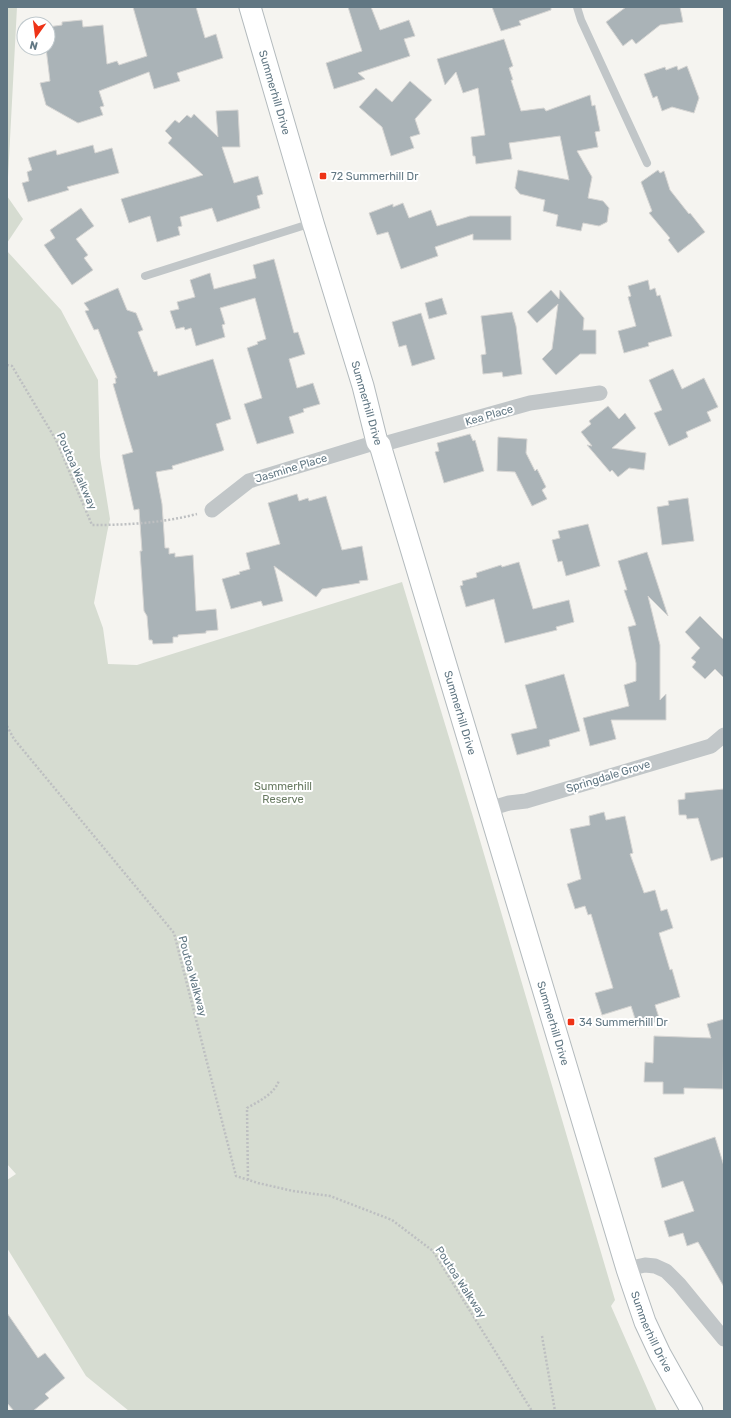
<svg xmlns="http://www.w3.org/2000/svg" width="731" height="1418" viewBox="0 0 731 1418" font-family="Rubik,sans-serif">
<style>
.green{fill:#d6dcd1}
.building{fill:#aab3b7;stroke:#d6d5d3}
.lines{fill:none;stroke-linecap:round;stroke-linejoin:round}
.secondary-casing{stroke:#b3babd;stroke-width:23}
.path{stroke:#bdbfc1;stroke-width:2.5;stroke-dasharray:2 2;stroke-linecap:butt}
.lane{stroke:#c1c6c8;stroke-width:8}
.street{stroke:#c1c6c8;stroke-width:15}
.secondary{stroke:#fff;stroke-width:21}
.poi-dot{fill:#ee3317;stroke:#fff;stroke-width:1.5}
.labels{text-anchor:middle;stroke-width:4;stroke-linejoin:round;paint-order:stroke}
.street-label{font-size:11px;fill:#617783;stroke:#fff}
.poi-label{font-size:11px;fill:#617783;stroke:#fff;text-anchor:start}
.park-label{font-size:11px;fill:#687a61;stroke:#fff}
</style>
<rect width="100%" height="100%" fill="#f5f4f0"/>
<!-- green -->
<path class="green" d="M 7,7 L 17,7 L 7,196 L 23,219 L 7,243 Z
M 7,251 L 61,310 L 98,380 L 100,457 L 110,519 L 107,533 L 94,603 L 103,628 L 108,664 L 137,665 L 402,582 L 474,820 L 615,1300 L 611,1306 L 657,1411 L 129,1411 L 86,1376 L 7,1248 L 7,1180 L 16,1174 L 7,1164 Z"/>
<!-- building -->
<path class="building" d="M 133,7 L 196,7 L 205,38 L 216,34 L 223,58 L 177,73 L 180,81 L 154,89 L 149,72 L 99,91 L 104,106 L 100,107 L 103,115 L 78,123 L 46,105 L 40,83 L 50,81 L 46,48 L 48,48 L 48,27 L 62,25 L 62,22 L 82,20 L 83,27 L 103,25 L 107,64 L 117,61 L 119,65 L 147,56 Z
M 348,7 L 371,7 L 380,30 L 409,20 L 415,36 L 404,39 L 410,56 L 358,73 L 365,79 L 334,89 L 326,63 L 362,51 Z
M 492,7 L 551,7 L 551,10 L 519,21 L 521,25 L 501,31 Z
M 626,7 L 680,7 L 683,22 L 660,25 L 636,44 L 632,39 L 623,46 L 606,22 Z
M 504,39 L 513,66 L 509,68 L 513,80 L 511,80 L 521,111 L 544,108 L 546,111 L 590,95 L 592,106 L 595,105 L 600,131 L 595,132 L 598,147 L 577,151 L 592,177 L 588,198 L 603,201 L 609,208 L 607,222 L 599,226 L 583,223 L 581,231 L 556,226 L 558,215 L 543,211 L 545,200 L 520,194 L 515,188 L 518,170 L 569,180 L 560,136 L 509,143 L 512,159 L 476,164 L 475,156 L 473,156 L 471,137 L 485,135 L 478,88 L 463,93 L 456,72 L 445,85 L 437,59 Z
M 677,66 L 678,70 L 687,66 L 699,98 L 694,113 L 672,107 L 662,111 L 657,96 L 653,98 L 644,74 L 665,67 L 666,70 Z
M 410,81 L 432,100 L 415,119 L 420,134 L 410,137 L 414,148 L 391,156 L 382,127 L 359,107 L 376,88 L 392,102 Z
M 238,110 L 240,147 L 222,147 L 234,183 L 258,176 L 263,194 L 257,196 L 260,208 L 217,222 L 212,208 L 180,217 L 182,226 L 178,227 L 180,235 L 157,242 L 150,216 L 129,223 L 121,199 L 203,175 L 168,143 L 172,138 L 165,131 L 175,120 L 179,123 L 187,115 L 191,118 L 194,114 L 218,137 L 216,111 Z
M 93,145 L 95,153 L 112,148 L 119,173 L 67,187 L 69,190 L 28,202 L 22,183 L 29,181 L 27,172 L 32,170 L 28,158 L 56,150 L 57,155 Z
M 658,170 L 660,173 L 664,171 L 670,190 L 689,214 L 690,213 L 705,232 L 678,253 L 668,240 L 670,238 L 649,213 L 652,211 L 641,182 Z
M 403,203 L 409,218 L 431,210 L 437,226 L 470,216 L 511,216 L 511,240 L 473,240 L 473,234 L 435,247 L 438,256 L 401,269 L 388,232 L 377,235 L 369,213 L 393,204 L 393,207 Z
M 81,208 L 94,226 L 76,239 L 88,255 L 84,258 L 93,270 L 72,285 L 44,245 L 55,238 L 50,230 Z
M 274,259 L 294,333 L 298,332 L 305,354 L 289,359 L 297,388 L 313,383 L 320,404 L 303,409 L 304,412 L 289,417 L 294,433 L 257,444 L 244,404 L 262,398 L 247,348 L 258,344 L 257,342 L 266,339 L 255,298 L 220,308 L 225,324 L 222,325 L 225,337 L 196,346 L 191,328 L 185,330 L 184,327 L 176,329 L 170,311 L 179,309 L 177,302 L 195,297 L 190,280 L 210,273 L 214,289 L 256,278 L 253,265 Z
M 648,280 L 650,290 L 655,288 L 657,296 L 660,295 L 672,336 L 648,343 L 649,346 L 624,353 L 618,331 L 636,326 L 628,297 L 631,296 L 628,286 Z
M 118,288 L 127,310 L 136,313 L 143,330 L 138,332 L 154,372 L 157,371 L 158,376 L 213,359 L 231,419 L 216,424 L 224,450 L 222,451 L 172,466 L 173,469 L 156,472 L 162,504 L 165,548 L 169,548 L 169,554 L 175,553 L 175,557 L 193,555 L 196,611 L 216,609 L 218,630 L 206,631 L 206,633 L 178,635 L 178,637 L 173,637 L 173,643 L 153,644 L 152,640 L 149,640 L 147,616 L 144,611 L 140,551 L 142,551 L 139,509 L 134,510 L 122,455 L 133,452 L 113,384 L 116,383 L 115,378 L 117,378 L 98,329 L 94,330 L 85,311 L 89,310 L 84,303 Z
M 551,290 L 559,299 L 560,290 L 584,318 L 583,330 L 596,330 L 596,354 L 580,354 L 556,375 L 542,359 L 552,349 L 558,304 L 537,323 L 527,312 Z
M 442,298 L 447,314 L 429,319 L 425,303 Z
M 512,312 L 516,326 L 522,374 L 503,377 L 502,372 L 483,374 L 481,355 L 486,354 L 481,316 Z
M 421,313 L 435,359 L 412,366 L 406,345 L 399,347 L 392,322 Z
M 673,369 L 682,389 L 704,378 L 718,407 L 707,412 L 711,421 L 686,432 L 688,437 L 669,446 L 654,413 L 662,410 L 649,380 Z
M 608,406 L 619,419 L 625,413 L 636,428 L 612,448 L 646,453 L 644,470 L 629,468 L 618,477 L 612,470 L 610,472 L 587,445 L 592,446 L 581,432 L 591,424 L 589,421 Z
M 470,434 L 473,441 L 475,440 L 484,471 L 444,483 L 435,452 L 439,451 L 437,443 Z
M 498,437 L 527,439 L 526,453 L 535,471 L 537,469 L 546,487 L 542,490 L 547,499 L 532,506 L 515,472 L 497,471 Z
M 297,494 L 299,501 L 308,498 L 309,501 L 326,496 L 342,550 L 362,546 L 368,580 L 359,581 L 360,583 L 322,589 L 316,597 L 274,566 L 283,601 L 263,606 L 261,601 L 231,609 L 222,579 L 240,574 L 239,572 L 250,569 L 246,553 L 280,544 L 268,503 Z
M 688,498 L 694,541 L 662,545 L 657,507 L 669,505 L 668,501 Z
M 588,524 L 600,566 L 566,576 L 562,561 L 558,562 L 552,540 L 560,538 L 558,531 Z
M 647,552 L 668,616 L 648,596 L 660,645 L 660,700 L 666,694 L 666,720 L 611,720 L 616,739 L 590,746 L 583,718 L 629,706 L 624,685 L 636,681 L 636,663 L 628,627 L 636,625 L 624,590 L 627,590 L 618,561 Z
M 519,562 L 533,609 L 569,600 L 574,622 L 556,627 L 557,630 L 505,643 L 494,599 L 466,607 L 460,586 L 463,585 L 462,581 L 477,577 L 476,573 L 501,565 L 502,567 Z
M 700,616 L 724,640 L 724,678 L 715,669 L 705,679 L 692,667 L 696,662 L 691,658 L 700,648 L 685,632 Z
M 564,674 L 580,731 L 549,740 L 550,746 L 517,755 L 511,734 L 537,728 L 525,685 Z
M 724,789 L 724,857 L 711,861 L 698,818 L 687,819 L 686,815 L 679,815 L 678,800 L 685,799 L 685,793 Z
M 604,812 L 606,820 L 625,816 L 633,853 L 630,854 L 644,893 L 655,890 L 661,911 L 667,909 L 673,928 L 659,933 L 670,970 L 672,969 L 680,997 L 655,1005 L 660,1021 L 638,1028 L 631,1006 L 602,1015 L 595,993 L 613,988 L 591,914 L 588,915 L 585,906 L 575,909 L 567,884 L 581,879 L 570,829 L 590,825 L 589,816 Z
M 724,1019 L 723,1089 L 684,1088 L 684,1094 L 663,1094 L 663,1082 L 644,1082 L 645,1062 L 653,1063 L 654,1036 L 711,1038 L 707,1024 Z
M 715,1137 L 724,1166 L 724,1287 L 698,1242 L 687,1246 L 683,1233 L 669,1237 L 664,1221 L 694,1211 L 683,1181 L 662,1188 L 654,1158 Z
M 7,1313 L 38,1358 L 45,1353 L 65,1378 L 45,1394 L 49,1398 L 33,1411 L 14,1411 L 7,1403 Z"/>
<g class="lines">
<!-- secondary casing -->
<g class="secondary-casing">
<g id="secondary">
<path id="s1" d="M 250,7 L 313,223 L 363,386 L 377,442 L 380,445 L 627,1269 L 645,1322 L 660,1354 L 692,1411"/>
</g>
</g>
<!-- path -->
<path class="path" d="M 7,365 L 12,366 L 56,440 L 92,525 C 128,525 162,523 197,514
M 7,726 L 14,739 L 174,933 L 236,1176 L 258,1183 L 293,1191 L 330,1196 L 392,1220 L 433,1251 L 532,1411
M 248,1180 L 247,1108 C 259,1101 275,1094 279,1080
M 542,1336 L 555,1411"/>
<!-- lane -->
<path class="lane" d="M 577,7 L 581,20 L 647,163
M 145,276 L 312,223"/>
<!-- street -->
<path class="street" d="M 380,445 L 530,403 L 600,393
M 212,510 L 249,481 L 377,442
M 489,809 L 509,803 L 526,801 L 711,746 L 724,735
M 627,1269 L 645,1265 L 655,1266 L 666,1271 L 679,1284 L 724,1339"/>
<!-- secondary -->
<use href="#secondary" class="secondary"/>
</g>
<!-- markers -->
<g class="poi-dot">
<rect x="319" y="172" width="8" height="8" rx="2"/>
<rect x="567" y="1018" width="8" height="8" rx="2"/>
</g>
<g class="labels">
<!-- street labels -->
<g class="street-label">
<text dy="4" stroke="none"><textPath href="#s1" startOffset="89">Summerhill Drive</textPath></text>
<text transform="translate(367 403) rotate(74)" y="4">Summerhill Drive</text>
<text transform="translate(489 415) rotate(-16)" y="4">Kea Place</text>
<text transform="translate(291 468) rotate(-17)" y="4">Jasmine Place</text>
<text transform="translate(77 471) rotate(66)" y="4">Poutoa Walkway</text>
<text dy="4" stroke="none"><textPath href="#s1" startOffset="737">Summerhill Drive</textPath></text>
<text transform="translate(608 776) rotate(-17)" y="4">Springdale Grove</text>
<text transform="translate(193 976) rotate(75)" y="4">Poutoa Walkway</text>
<text dy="4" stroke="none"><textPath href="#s1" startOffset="1061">Summerhill Drive</textPath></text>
<text transform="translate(461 1282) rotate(57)" y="4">Poutoa Walkway</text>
<text dy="4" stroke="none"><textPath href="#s1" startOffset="1385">Summerhill Drive</textPath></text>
</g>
<!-- poi labels -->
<g class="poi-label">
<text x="331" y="180">72 Summerhill Dr</text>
<text x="579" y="1026">34 Summerhill Dr</text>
</g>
<!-- park labels -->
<g class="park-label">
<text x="283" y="790">Summerhill<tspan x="283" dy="13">Reserve</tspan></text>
</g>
</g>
<!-- border -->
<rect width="731" height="1418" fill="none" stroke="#617783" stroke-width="16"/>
<!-- north arrow -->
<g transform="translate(36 36) rotate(194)"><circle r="19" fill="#ffffff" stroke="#c0c9cd"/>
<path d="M0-3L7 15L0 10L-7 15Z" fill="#ee3317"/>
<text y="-6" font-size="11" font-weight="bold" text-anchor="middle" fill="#617783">N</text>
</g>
</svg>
